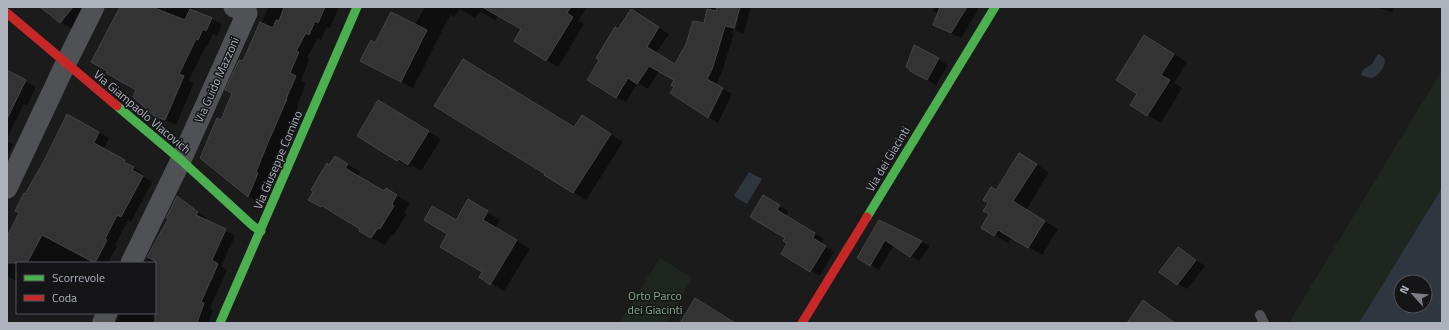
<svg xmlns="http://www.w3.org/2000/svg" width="1449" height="330" viewBox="0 0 1449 330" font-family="'Titillium Web',sans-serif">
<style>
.green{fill:#1f2620;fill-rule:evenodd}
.water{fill:#2e363f;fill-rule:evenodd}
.shadow{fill:#0007}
.building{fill:#333334;stroke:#444548}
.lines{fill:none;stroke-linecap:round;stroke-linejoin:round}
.lane{stroke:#4f5155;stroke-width:10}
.street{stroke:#4f5155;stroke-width:21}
.fast{stroke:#4caf50;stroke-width:9}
.jam{stroke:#c62828;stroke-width:9}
.labels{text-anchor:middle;stroke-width:3;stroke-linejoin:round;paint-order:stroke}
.street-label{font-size:12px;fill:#adb1bc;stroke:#151518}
.park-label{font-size:12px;fill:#84a887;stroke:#151518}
</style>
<rect width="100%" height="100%" fill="#1b1b1c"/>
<!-- green -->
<path class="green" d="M 1442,70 L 1442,323 L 1289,323 L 1296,311 ZM 1401,282 L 1425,282 L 1425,306 L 1401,306 Z
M 660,258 L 692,278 L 666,323 L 619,323 Z"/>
<!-- water -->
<path class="water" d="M 1378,54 C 1393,58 1380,76 1371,78 L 1361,75 L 1363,70 L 1372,64 Z
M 749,172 L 762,179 L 747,204 L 734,196 Z
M 1442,188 L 1442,323 L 1359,323 ZM 1401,282 L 1425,282 L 1425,306 L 1401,306 Z"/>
<!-- shadow -->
<path class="shadow" d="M 42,7 L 90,7 L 72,29 L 61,22 Z
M 119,7 L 160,7 L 166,10 L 167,7 L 195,7 L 193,11 L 212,19 L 222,24 L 217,36 L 213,34 L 208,45 L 207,44 L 189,80 L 194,83 L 176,125 L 155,115 L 137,90 L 119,11 L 117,10 Z
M 266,7 L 339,7 L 330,28 L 326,27 L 321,40 L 317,39 L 307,58 L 309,60 L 301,80 L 306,83 L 297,106 L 298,107 L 280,147 L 267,180 L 269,181 L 259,202 L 248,196 L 222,121 L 233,94 L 227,90 L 243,63 L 268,8 Z
M 425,7 L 587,7 L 578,21 L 584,24 L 558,67 L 546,60 L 522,29 L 498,15 L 495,20 L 480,11 L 475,18 L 460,9 L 454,17 L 450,15 L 413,88 L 373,67 L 376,44 L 415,25 Z
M 709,7 L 739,7 L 732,33 L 734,33 L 722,72 L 716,85 L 732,94 L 718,123 L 708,117 L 675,87 L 675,80 L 659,71 L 648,89 L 638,83 L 626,102 L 616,97 L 619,31 L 641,16 L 669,34 L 656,53 L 675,65 L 705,25 Z
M 741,7 L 751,7 L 744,33 L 735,31 Z
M 935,7 L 978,7 L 978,10 L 961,38 L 944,30 L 939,14 L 933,11 Z
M 1375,7 L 1395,7 L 1393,12 Z
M 1157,44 L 1187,62 L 1174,83 L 1182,88 L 1161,123 L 1131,105 L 1138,93 Z
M 915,46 L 948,65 L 936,85 L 911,71 Z
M 7,72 L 36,87 L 27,106 L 24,104 L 7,138 Z
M 391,109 L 441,139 L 421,171 L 412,165 L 410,167 L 398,160 Z
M 67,115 L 109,138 L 103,150 L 135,167 L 134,168 L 143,174 L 142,176 L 152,182 L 131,222 L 128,220 L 115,245 L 117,246 L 108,263 L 17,263 L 17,281 L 7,276 L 7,240 L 20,213 L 25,195 L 45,161 Z
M 595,124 L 623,142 L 586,200 L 545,175 L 575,128 Z
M 7,141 L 13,144 L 7,157 Z
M 335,157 L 360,172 L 358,176 L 384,192 L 386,189 L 410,203 L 404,213 L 407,214 L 393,236 L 391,235 L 385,245 L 360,231 L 362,228 L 335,212 L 334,214 L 309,199 Z
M 1032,162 L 1049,172 L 1026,210 L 1058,229 L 1042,255 L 1012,237 L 1008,243 L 982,228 L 990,214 L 997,191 Z
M 763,196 L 788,211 L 786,216 L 824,239 L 821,244 L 834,252 L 820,276 L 782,254 L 789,243 Z
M 177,197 L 207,218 L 205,220 L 235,236 L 221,266 L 227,270 L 210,308 L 213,310 L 208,323 L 116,323 L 120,313 L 155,313 L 155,263 L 145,263 L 169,219 Z
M 468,201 L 500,220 L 495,228 L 530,249 L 504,291 L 480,277 L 483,272 L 456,221 Z
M 880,222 L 922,242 L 930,246 L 919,261 L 894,245 L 879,270 L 858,257 Z
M 1178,248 L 1205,266 L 1187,289 L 1178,284 Z"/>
<!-- building -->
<path class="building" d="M 40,7 L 73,7 L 60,23 Z
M 120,7 L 152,7 L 185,20 L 190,9 L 212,18 L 206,31 L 203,29 L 198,40 L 196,39 L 179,74 L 184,76 L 165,120 L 154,116 L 133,97 L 136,90 L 106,73 L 107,71 L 91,62 Z
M 283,7 L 325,7 L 318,23 L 315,21 L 309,35 L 306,33 L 296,51 L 299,52 L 290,73 L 296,76 L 286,99 L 287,99 L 269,140 L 256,172 L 258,173 L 248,197 L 200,158 L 217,118 L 221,120 L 232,93 L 225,90 L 239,60 L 243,61 L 260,22 L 273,28 L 276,20 L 279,21 L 284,7 Z
M 482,7 L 571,7 L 567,13 L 573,17 L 546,61 L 514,41 L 521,29 Z
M 717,7 L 740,7 L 734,28 L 725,26 L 713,67 L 707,79 L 723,88 L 708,118 L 670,93 L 674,87 L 671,85 L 674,80 L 649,66 L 637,84 L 628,78 L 616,98 L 587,80 L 599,60 L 596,58 L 615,27 L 618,29 L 631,9 L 659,27 L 647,47 L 675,64 L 686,44 L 693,21 L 704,23 L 707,9 L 716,11 Z
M 940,7 L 967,7 L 951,33 L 933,25 Z
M 391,12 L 427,30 L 401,82 L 360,61 L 371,40 L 375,43 Z
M 1144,35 L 1174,54 L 1161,75 L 1170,80 L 1147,116 L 1130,105 L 1137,94 L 1116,80 Z
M 914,45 L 939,58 L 927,80 L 910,71 L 910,69 L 906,67 Z
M 463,59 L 574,127 L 582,115 L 611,134 L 573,193 L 544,175 L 545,174 L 434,106 Z
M 7,70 L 26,80 L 7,119 Z
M 378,100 L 429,131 L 408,165 L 399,159 L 397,161 L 357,136 Z
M 67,114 L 99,132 L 94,143 L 125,160 L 124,162 L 134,167 L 132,170 L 143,176 L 121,217 L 117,215 L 105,239 L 107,240 L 95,263 L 42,235 L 27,263 L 7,263 L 7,237 L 19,213 L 15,211 L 24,193 L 25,194 L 44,161 Z
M 1019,153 L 1037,164 L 1013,201 L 1045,221 L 1028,248 L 998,230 L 994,236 L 981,228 L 989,214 L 983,211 L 988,203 L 983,200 L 991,187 L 996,190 Z
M 335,156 L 348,164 L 345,168 L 384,191 L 386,188 L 397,195 L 392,204 L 394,206 L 380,229 L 378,228 L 371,238 L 359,231 L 360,229 L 322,206 L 321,207 L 308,200 L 313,192 L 311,190 L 327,163 L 329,165 Z
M 763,195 L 780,205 L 777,210 L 815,233 L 813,238 L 826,246 L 810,272 L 781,254 L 787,243 L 783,241 L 785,238 L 750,217 Z
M 177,196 L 198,212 L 196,215 L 226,229 L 212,260 L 218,264 L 201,302 L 204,303 L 197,323 L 155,323 L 155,261 L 147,257 L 168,219 L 166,218 Z
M 468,199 L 488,211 L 483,220 L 517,240 L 490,285 L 479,277 L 482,272 L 440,247 L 447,234 L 424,220 L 432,206 L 456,220 Z
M 879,220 L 922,241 L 910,257 L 885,240 L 870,266 L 857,258 Z
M 1178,247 L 1196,260 L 1177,285 L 1159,272 Z
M 695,298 L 735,323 L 680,323 Z
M 1143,300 L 1175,323 L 1127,323 Z"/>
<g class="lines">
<!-- lane -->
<path class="lane" d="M 1260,315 L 1264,323"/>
<!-- street -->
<path class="street" d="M 7,188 L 66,63 L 94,7
M 131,263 L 181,160 L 247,13 L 234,7
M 103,322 L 107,313"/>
<!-- fast -->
<path class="fast" d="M 117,106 L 181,160 L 253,226 L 261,231
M 867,217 L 995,7
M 220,323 L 357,7"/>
<!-- jam -->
<path class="jam" d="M 7,13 L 117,106
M 802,323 L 867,217"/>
</g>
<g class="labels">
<!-- street labels -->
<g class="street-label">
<text transform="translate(217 80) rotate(-66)" y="4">Via Guido Mazzoni</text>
<text transform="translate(142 112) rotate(40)" y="4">Via Giampaolo Vlacovich</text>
<text transform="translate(888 159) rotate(-59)" y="4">Via dei Giacinti</text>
<text transform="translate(278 160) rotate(-67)" y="4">Via Giuseppe Comino</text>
</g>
<!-- park labels -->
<g class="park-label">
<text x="655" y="300">Orto Parco<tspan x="655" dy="14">dei Giacinti</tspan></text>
</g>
</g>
<!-- border -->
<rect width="1449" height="330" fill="none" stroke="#adb1bc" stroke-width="16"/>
<!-- legend -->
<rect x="16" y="262" width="140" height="52" fill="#151518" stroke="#52535a"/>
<rect x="24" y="275" width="20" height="6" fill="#4caf50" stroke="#52535a"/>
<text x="52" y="282" font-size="12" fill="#adb1bc">Scorrevole</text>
<rect x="24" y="295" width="20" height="6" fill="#c62828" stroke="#52535a"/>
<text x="52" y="302" font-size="12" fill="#adb1bc">Coda</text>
<!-- north arrow -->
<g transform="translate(1413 294) rotate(297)"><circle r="19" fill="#151518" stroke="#52535a"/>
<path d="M0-3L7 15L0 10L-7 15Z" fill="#7a7c84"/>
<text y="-6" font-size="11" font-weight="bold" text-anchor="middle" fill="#adb1bc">N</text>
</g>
</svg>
